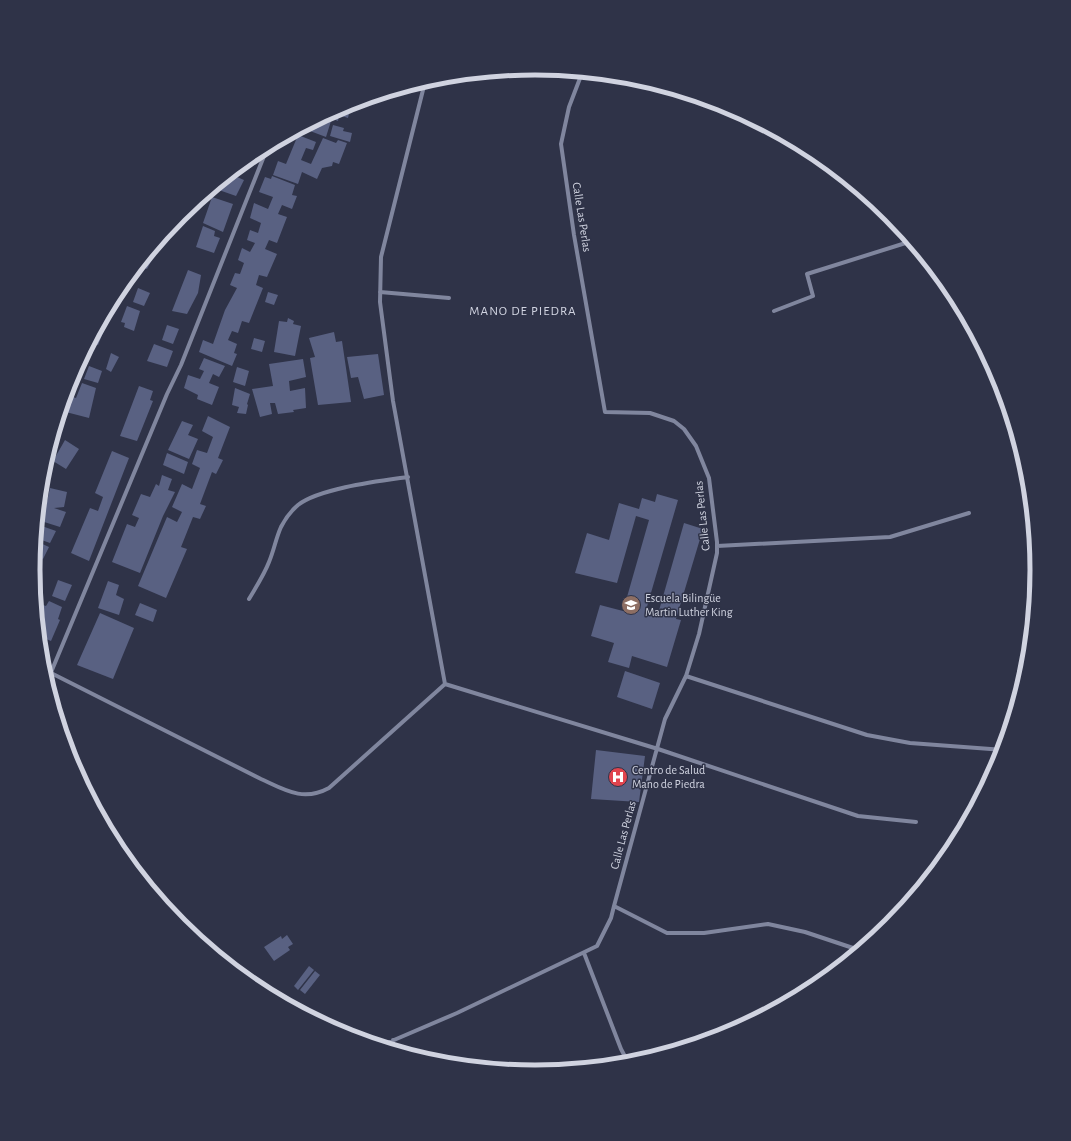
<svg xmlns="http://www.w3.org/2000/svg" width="1071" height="1141" viewBox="0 0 1071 1141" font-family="'Alegreya Sans',sans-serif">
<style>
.building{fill:#596182}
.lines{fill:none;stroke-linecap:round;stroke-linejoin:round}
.street{stroke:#80869e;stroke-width:4}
.labels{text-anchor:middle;stroke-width:3;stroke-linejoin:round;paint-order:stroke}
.street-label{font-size:12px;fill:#d0d3e0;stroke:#2f3348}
.poi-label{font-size:12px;fill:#d0d3e0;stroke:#2f3348;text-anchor:start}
.neighbourhood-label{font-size:13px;letter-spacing:1px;fill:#d0d3e0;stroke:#2f3348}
.rim{fill:none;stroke:#d0d3e0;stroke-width:5}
</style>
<rect width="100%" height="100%" fill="#2f3348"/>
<!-- building -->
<path class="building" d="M 342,107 L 350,109 L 348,118 L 339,115 L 338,121 L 325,116 Z
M 321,118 L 331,121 L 326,137 L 302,128 Z
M 333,125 L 344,128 L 343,131 L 352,133 L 350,142 L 330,136 Z
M 298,135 L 316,142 L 313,150 L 306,148 L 301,160 L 311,164 L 323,138 L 336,143 L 338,140 L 347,143 L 339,164 L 333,162 L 332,166 L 322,168 L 317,179 L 302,172 L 298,184 L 273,175 L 278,161 L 286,164 Z
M 249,159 L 243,173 L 235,170 L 242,165 Z
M 230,174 L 244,180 L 236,196 L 216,189 L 213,194 L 207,193 Z
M 272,176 L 295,185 L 292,195 L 297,196 L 292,209 L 282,205 L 278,214 L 287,217 L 277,243 L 269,240 L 265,249 L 277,254 L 267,277 L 259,275 L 256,285 L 263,288 L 249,323 L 242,321 L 238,333 L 232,331 L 228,340 L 237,344 L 234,353 L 237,354 L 232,366 L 199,352 L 203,340 L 213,344 L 225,310 L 237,288 L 230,285 L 235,273 L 240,274 L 244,263 L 238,260 L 242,248 L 250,252 L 255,243 L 247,240 L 250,230 L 258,233 L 261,223 L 250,218 L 254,203 L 268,209 L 273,197 L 259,192 L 265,177 L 271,179 Z
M 212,197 L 233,204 L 223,232 L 203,223 Z
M 203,226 L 215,231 L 214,236 L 220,238 L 214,253 L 196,247 Z
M 153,249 L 157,250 L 147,269 L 139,266 Z
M 188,270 L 201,275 L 198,293 L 187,314 L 172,311 Z
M 138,288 L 150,293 L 144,306 L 133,302 Z
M 268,292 L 278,295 L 274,305 L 265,302 Z
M 114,298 L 116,298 L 107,319 L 104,318 Z
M 127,306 L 140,311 L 134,331 L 124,327 L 125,323 L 121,322 Z
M 288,318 L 294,321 L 293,324 L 301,326 L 295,356 L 274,352 L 279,321 L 287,322 Z
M 167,325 L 179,329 L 173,344 L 162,340 Z
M 99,326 L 105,328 L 98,345 L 90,343 Z
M 334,332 L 336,342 L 342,341 L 351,402 L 318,405 L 310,358 L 315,357 L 309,338 Z
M 254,338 L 265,341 L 262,352 L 251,349 Z
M 154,344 L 173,351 L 167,367 L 147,361 Z
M 111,353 L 119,357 L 111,372 L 106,369 Z
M 378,354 L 384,395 L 364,399 L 358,377 L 351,378 L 347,357 Z
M 204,358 L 225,366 L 219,377 L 213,374 L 209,383 L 219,387 L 212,405 L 197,399 L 198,395 L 184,388 L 188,375 L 200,379 L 204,371 L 199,369 Z
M 303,359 L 306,377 L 289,381 L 290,391 L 305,388 L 306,408 L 293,410 L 294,412 L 278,414 L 275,403 L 270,403 L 272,414 L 260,417 L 252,389 L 273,386 L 269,364 Z
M 89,366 L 102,371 L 98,383 L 84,379 Z
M 237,367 L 249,371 L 245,386 L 233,382 Z
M 82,383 L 96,388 L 89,418 L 62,411 L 67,395 L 76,398 Z
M 139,386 L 153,391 L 150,400 L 153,401 L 137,441 L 120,436 Z
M 235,388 L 250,394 L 247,404 L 248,405 L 246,414 L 237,413 L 239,407 L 232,405 Z
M 208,416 L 230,427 L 218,458 L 223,460 L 216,474 L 212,472 L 200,504 L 206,506 L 200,519 L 193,517 L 181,547 L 187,549 L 166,598 L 138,586 L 167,517 L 177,522 L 182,512 L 172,507 L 182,484 L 192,489 L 200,468 L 192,464 L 197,450 L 207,453 L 213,437 L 202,431 Z
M 182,421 L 193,425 L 188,435 L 198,439 L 189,459 L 168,450 Z
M 65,440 L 79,449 L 66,469 L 53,461 Z
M 112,451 L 129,458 L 89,561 L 71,553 L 90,508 L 98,511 L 103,497 L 95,493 Z
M 167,453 L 188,462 L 184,474 L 163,465 Z
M 162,475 L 172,479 L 168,490 L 175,492 L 163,516 L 140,573 L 112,562 L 127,524 L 135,527 L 139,518 L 132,515 L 141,494 L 150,497 L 156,484 L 159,486 Z
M 50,488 L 67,492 L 64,507 L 54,508 L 66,512 L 60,527 L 41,521 L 46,506 Z
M 657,494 L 678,500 L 646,610 L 658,614 L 684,523 L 703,529 L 676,619 L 681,620 L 667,667 L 632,656 L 629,668 L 608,662 L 614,643 L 591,636 L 600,605 L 623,611 L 649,520 L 636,516 L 617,583 L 575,573 L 587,533 L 609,540 L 619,503 L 639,509 L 642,498 L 655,502 Z
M 39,525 L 56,531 L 50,543 L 36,538 Z
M 36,541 L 49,547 L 43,559 L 34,555 Z
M 34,561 L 41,564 L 37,578 L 34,576 Z
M 58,580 L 72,585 L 65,601 L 52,596 Z
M 108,581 L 119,585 L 116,595 L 124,599 L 119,615 L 98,608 Z
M 49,601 L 62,607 L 58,619 L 60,620 L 51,641 L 39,636 L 43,627 L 38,625 L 37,612 L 40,604 L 46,606 Z
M 140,603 L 157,610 L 153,622 L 135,615 Z
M 100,613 L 134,628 L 113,679 L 77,665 Z
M 625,671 L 660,683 L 652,709 L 617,697 Z
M 596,750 L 645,756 L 639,802 L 591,799 Z
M 287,935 L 293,944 L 288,947 L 290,950 L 274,961 L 264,947 L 281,936 L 282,939 Z
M 309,966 L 314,970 L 298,990 L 294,986 Z
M 315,971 L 320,975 L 305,994 L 300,990 Z"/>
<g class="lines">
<!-- street -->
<path class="street" d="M 425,82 L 381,257 L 380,302 L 393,401 L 445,684
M 380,292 L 449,298
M 774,311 L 813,296 L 807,274 L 912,241
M 717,546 L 890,537 L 969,513
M 249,599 C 256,587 264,575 269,562 C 274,550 276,538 281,527 C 285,519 291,511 298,505 C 320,488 380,481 408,477
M 51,673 L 261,779 C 285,790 303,802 329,788 L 445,684
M 686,676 L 867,735 L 910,743 L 1004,750
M 47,682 L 167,394 L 181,365 L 268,146
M 445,684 L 658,749 L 858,816 L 916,822
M 614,906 L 667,933 L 704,933 L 768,924 L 805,932 L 853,948 L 863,949
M 584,953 L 621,1049 L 629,1064
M 393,1040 L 393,1050
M 380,1046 L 457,1013 L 597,946 L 611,918 L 614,906 L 665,719 L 686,676 L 699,634 L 717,553 L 717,542 L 709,478 L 696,446 L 684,429 L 674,421 L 650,413 L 605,412 L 574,235 L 561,144 L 569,107 L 582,73"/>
</g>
<!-- icons -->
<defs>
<g id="school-disc" transform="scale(1)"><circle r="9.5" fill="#8d6e63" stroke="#2f3348"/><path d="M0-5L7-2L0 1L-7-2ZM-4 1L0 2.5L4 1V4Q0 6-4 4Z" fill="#fff"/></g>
<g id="hospital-disc" transform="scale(1)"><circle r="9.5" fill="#e0444e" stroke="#2f3348"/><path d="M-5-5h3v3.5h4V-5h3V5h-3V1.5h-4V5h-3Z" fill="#fff"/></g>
</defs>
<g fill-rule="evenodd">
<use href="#school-disc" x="631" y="605"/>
<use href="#hospital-disc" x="618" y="777"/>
</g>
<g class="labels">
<!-- street labels -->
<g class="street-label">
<text transform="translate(582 217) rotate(81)" y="4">Calle Las Perlas</text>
<text transform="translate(702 516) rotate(-96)" y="4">Calle Las Perlas</text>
<text transform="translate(623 835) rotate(-75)" y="4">Calle Las Perlas</text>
</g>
<!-- poi labels -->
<g class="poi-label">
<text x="645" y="602">Escuela Bilingüe<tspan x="645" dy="14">Martin Luther King</tspan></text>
<text x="632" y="774">Centro de Salud<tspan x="632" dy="14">Mano de Piedra</tspan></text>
</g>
<!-- neighbourhood labels -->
<g class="neighbourhood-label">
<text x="523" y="315">MANO DE PIEDRA</text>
</g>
</g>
<!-- crop -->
<path d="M0 0H1071V1141H0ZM40 570a495 495 0 1 1 990 0a495 495 0 1 1-990 0Z" fill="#2f3348" fill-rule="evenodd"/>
<path class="rim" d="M40 570a495 495 0 1 1 990 0a495 495 0 1 1-990 0Z"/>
</svg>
